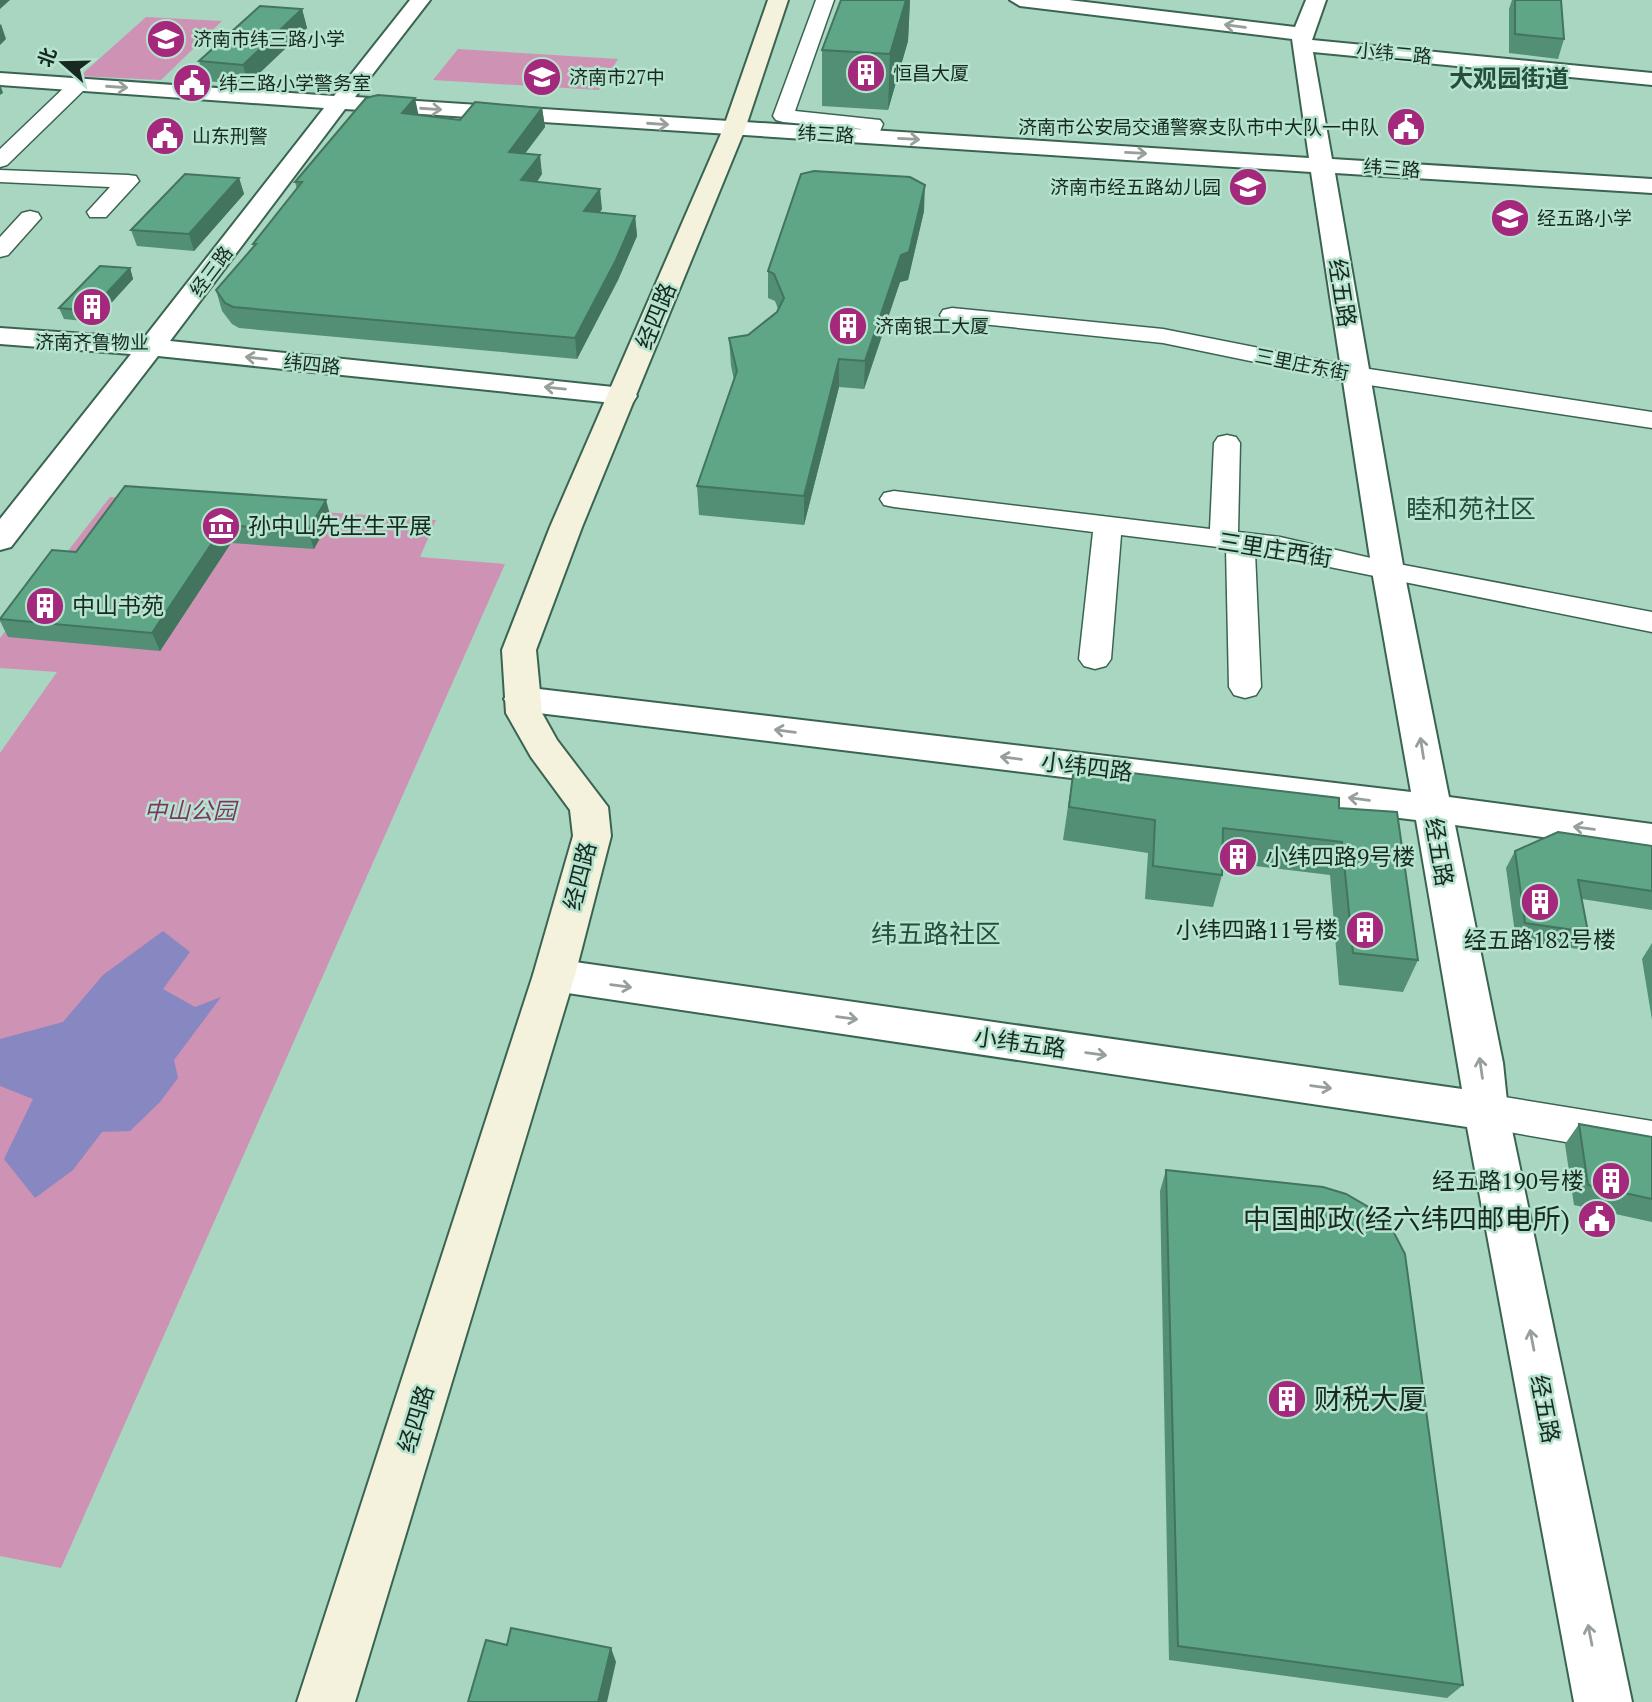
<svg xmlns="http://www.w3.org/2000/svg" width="1652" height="1702" viewBox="0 0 1652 1702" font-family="'PT Serif','Noto Sans SC',serif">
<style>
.green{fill:#cd92b4}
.water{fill:#8787c1}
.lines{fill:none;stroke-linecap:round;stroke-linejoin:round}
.minor-casing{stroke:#3a6451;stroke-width:3}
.tertiary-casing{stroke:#3a6451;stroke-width:4}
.secondary-casing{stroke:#3a6451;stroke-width:4}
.minor{fill:#fff;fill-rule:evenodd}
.tertiary{fill:#fff;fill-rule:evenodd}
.secondary{fill:#f4f2dc;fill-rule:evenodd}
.wall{fill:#528f74}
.shaded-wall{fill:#42745e}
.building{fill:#5fa687;stroke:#42745e;stroke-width:2}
.oneway{stroke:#979f9b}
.labels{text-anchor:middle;stroke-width:5;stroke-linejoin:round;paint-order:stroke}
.far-poi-label{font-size:19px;fill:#182921;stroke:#b5e3cd;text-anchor:start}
.far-street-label{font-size:19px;fill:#182921;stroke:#b5e3cd}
.street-label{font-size:23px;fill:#182921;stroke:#b5e3cd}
.poi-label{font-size:23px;fill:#182921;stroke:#b5e3cd;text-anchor:start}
.park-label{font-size:23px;font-style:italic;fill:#7f3664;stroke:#b5e3cd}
.far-district-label{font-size:24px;font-weight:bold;fill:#244e3d;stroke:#b5e3cd}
.quarter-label{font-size:26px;fill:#244e3d;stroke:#b5e3cd}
.near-poi-label{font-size:28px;fill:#182921;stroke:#b5e3cd;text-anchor:end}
</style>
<rect width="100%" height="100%" fill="#a9d6c0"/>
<!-- green -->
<path class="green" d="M 146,17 L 222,21 L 161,80 L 80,76 Z
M 458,49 L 618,59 L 599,90 L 433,80 Z
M 110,497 L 436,520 L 420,557 L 505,564 L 61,1568 L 0,1556 L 0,753 L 57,672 L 0,668 L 0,638 Z"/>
<!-- water -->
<path class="water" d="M 163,931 L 190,952 L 163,989 L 195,1007 L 221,997 L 174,1060 L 178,1078 L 160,1102 L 130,1131 L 102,1132 L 73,1170 L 35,1198 L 4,1159 L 33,1099 L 0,1086 L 0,1039 L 63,1022 L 103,975 Z"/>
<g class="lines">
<!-- minor casing -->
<g class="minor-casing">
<path id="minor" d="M 816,0 L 834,0 L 795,111 L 880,120 L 883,124 L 876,141 L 862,141 L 859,137 L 861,129 L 783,122 L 776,120 L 773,116 Z
M 78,79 L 88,85 L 85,89 L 7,165 L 0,167 L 0,149 L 71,81 Z
M 0,170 L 128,175 L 136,176 L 139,181 L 106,217 L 90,217 L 87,212 L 110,187 L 0,182 Z
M 30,211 L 38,213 L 41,218 L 8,255 L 0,257 L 0,237 L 22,213 Z
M 952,308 L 1163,329 L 1356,367 L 1652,412 L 1652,428 L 1356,383 L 1163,343 L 943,320 L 940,315 L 943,310 Z
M 1227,435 L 1236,437 L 1240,443 L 1238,532 L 1280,537 L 1388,562 L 1652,612 L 1652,632 L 1255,552 L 1261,687 L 1256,695 L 1245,698 L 1234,695 L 1229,687 L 1226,548 L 1121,535 L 1111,659 L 1106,666 L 1095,669 L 1084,666 L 1079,659 L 1093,532 L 894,507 L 884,505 L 880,499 L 884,493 L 894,491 L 1210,529 L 1214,443 L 1218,437 Z
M 1486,1094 L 1652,1121 L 1652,1157 L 1486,1128 L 1472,1123 L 1466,1111 L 1472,1099 Z"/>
</g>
<!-- tertiary casing -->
<g class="tertiary-casing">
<path id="tertiary" d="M 410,0 L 430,0 L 355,97 L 1309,158 L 1292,39 L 1020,6 L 1010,0 L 1069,0 L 1295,27 L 1306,0 L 1326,0 L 1312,40 L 1652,73 L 1652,85 L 1313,52 L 1332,159 L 1652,179 L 1652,193 L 1335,173 L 1404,571 L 1449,797 L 1652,824 L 1652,852 L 1455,825 L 1503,1063 L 1508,1111 L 1632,1702 L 1574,1702 L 1467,1127 L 554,991 L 539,987 L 533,975 L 539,963 L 554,959 L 1462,1089 L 1416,820 L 522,711 L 510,707 L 504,699 L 510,691 L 522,687 L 1411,792 L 1372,571 L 1311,172 L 345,109 L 170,341 L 623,388 L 633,390 L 637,396 L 633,402 L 623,404 L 158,356 L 11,547 L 0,550 L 0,519 L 131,354 L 0,344 L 0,328 L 144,338 L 324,108 L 0,85 L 0,73 L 334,96 Z"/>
</g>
<!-- secondary casing -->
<g class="secondary-casing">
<path id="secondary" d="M 768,0 L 788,0 L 745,129 L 582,527 L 536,650 L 542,713 L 557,740 L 608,807 L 611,836 L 575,975 L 355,1702 L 297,1702 L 533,975 L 573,836 L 570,810 L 531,757 L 506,713 L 502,650 L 550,527 L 723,129 Z"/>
</g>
<!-- minor -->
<use href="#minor" class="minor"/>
<!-- tertiary -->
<use href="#tertiary" class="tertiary"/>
<!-- secondary -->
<use href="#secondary" class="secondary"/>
</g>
<!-- wall -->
<path class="wall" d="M 841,0 L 910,0 L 908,41 L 888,110 L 822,106 L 822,50 Z
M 1512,0 L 1561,0 L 1564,39 L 1558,59 L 1509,53 L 1509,9 Z
M 302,9 L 307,28 L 248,84 L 204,81 L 199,61 Z
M 542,108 L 545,127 L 525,153 L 542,174 L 537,182 L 602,209 L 599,213 L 635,216 L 637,236 L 618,280 L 577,359 L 239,328 L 232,324 L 222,311 L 216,290 L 254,246 L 253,244 L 297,189 L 295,182 L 418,115 L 460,120 Z
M 239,178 L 244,194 L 194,251 L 137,246 L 131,230 Z
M 924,211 L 908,280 L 900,282 L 864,389 L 839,387 L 804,525 L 699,515 L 697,486 L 734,380 L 731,366 L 729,338 L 748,335 L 777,312 L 778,309 L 775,301 L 768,298 L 768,271 Z
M 130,268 L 133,279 L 94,322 L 64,319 L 59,308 Z
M 125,486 L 331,518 L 314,549 L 231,543 L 160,651 L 8,637 L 0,621 L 0,618 L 76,552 Z
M 1074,766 L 1339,808 L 1418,960 L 1403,992 L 1339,985 L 1330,875 L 1223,862 L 1222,875 L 1213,907 L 1145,899 L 1148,853 L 1063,840 Z
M 1652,846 L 1652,910 L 1582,899 L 1588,932 L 1578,949 L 1516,940 L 1506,868 L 1515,851 Z
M 1652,943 L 1652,1020 L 1642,959 Z
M 1579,1124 L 1652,1137 L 1652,1222 L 1574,1205 L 1565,1144 Z
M 1166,1170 L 1463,1685 L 1447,1698 L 1169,1660 L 1160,1191 Z"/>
<!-- shaded-wall -->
<path class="shaded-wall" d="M 0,0 L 10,0 L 0,9 Z
M 906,0 L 910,0 L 908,41 L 888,110 L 890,54 Z
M 302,9 L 307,28 L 248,84 L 243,65 Z
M 1,24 L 6,39 L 0,45 L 0,25 Z
M 0,84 L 3,93 L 0,95 Z
M 415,98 L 419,117 L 402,113 Z
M 542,108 L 545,127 L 512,171 L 509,152 Z
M 540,155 L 542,174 L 524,200 L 521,180 Z
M 239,178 L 244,194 L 194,251 L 189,234 Z
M 925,185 L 924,211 L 908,280 L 900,282 L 864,389 L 865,361 Z
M 600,189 L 602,209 L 586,232 L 584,211 Z
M 635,216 L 637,236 L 618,280 L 577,359 L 575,338 Z
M 130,268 L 133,279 L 94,322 L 90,311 Z
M 839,359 L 839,387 L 804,525 L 804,496 Z
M 326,500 L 331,518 L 314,549 L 308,531 Z
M 224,525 L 231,543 L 160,651 L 152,633 Z
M 611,1648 L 616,1662 L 607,1702 L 598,1702 Z"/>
<!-- building -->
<path class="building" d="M 841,0 L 906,0 L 890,54 L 822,50 Z
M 1515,0 L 1561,0 L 1564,39 L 1515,34 Z
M 260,6 L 302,9 L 243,65 L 199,61 Z
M 378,95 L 415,98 L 402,113 L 460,120 L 475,102 L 542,108 L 509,152 L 540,155 L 521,180 L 600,189 L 584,211 L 635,216 L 616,260 L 575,338 L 233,307 L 225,303 L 216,290 L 256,244 L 253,244 L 302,182 L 295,182 L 366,98 Z
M 814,171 L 910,177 L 925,185 L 909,252 L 901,255 L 865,361 L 839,359 L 804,496 L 697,486 L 737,371 L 729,338 L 748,335 L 777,312 L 784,298 L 774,274 L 768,271 L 801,174 Z
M 185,174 L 239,178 L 189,234 L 131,230 Z
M 100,266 L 130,268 L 90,311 L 59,308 Z
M 125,486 L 326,500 L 308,531 L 224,525 L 152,633 L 0,619 L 52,550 L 76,552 Z
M 1074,766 L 1339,798 L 1339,808 L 1397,812 L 1418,960 L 1353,953 L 1342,842 L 1223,828 L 1222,875 L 1153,866 L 1155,820 L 1069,807 Z
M 1558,832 L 1652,846 L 1652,891 L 1578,880 L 1588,932 L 1525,923 L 1515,851 Z
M 1579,1124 L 1652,1137 L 1652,1199 L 1588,1185 Z
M 1166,1170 L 1323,1187 L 1346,1194 L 1372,1209 L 1391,1227 L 1405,1254 L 1463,1685 L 1178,1646 Z
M 511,1628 L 611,1648 L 598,1702 L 468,1702 L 486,1640 L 507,1645 Z"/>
<!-- one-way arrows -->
<defs><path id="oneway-shaft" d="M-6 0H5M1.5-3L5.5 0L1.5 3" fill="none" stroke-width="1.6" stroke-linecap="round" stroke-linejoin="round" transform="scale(1.75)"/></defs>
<g class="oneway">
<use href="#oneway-shaft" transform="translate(1235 26) rotate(-173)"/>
<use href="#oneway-shaft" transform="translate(117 87) rotate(4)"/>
<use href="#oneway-shaft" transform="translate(431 109) rotate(4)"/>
<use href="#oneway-shaft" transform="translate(658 124) rotate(4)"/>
<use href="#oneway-shaft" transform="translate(909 139) rotate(3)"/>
<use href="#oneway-shaft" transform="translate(1136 153) rotate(3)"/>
<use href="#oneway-shaft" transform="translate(256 358) rotate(-174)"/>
<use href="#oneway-shaft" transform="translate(555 388) rotate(-174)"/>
<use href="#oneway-shaft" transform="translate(785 731) rotate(-173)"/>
<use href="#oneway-shaft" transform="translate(1422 748) rotate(-99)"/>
<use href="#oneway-shaft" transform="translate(1011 758) rotate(-173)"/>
<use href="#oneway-shaft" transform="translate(1359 799) rotate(-173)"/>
<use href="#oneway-shaft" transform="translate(1584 828) rotate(-172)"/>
<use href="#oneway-shaft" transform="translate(621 986) rotate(8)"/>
<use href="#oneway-shaft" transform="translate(847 1018) rotate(8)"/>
<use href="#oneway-shaft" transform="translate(1096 1054) rotate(8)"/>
<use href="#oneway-shaft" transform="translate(1481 1068) rotate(-98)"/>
<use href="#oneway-shaft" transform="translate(1321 1087) rotate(8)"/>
<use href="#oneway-shaft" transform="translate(1532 1340) rotate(-101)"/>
<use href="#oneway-shaft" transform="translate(1590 1635) rotate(-101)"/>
</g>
<!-- icons -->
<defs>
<g id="school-disc" transform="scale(2.0125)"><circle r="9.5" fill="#a4287c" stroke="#b5e3cd"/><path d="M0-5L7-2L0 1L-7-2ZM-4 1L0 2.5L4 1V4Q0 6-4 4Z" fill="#fff"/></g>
<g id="building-disc" transform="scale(2.0125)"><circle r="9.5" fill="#a4287c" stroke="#b5e3cd"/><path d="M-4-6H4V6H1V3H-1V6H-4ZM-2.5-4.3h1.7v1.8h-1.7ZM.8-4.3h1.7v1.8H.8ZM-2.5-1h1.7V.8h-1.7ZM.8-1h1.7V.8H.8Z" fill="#fff"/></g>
<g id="civic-disc" transform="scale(2.0125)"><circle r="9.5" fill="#a4287c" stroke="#b5e3cd"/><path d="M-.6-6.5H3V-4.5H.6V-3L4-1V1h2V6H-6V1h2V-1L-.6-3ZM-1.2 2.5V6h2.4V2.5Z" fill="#fff"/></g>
<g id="museum-disc" transform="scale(2.0125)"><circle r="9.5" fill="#a4287c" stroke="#b5e3cd"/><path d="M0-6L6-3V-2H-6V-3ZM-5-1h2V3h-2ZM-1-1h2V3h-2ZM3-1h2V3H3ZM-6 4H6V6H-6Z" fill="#fff"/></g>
</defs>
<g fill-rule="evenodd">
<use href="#school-disc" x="166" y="39"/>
<use href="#building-disc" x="866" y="73"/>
<use href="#school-disc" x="542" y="77"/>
<use href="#civic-disc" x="192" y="83"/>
<use href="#civic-disc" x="1406" y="127"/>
<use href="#civic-disc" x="165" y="136"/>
<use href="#school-disc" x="1248" y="187"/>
<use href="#school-disc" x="1510" y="218"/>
<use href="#building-disc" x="92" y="307"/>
<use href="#building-disc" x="848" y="326"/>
<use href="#museum-disc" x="221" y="526"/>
<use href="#building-disc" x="45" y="606"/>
<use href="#building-disc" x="1238" y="857"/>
<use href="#building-disc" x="1540" y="902"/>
<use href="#building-disc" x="1365" y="930"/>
<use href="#building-disc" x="1611" y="1181"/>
<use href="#civic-disc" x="1597" y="1219"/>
<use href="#building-disc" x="1287" y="1399"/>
</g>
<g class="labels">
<!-- far-poi labels -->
<g class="far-poi-label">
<text x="193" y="46">济南市纬三路小学</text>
<text x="893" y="80">恒昌大厦</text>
<text x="569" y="84">济南市27中</text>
<text x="219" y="90">纬三路小学警务室</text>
<text x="1379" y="134" text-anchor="end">济南市公安局交通警察支队市中大队一中队</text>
<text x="192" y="143">山东刑警</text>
<text x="1221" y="194" text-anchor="end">济南市经五路幼儿园</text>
<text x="1537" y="225">经五路小学</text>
<text x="875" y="333">济南银工大厦</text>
<text x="92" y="349" text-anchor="middle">济南齐鲁物业</text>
</g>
<!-- far-street labels -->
<g class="far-street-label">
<text transform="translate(1394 53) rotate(5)" y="7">小纬二路</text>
<text transform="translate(826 134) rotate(3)" y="7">纬三路</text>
<text transform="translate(1392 168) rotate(4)" y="7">纬三路</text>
<text transform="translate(211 271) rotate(-53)" y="7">经三路</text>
<text transform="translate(312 364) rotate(6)" y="7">纬四路</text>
<text transform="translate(1302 364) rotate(11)" y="7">三里庄东街</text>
</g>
<!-- street labels -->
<g class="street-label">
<text transform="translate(1342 293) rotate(81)" y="8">经五路</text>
<text transform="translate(656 316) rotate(-68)" y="8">经四路</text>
<text transform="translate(1275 550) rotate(9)" y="8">三里庄西街</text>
<text transform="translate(1087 767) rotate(7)" y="8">小纬四路</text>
<text transform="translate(1439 852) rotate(80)" y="8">经五路</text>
<text transform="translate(580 876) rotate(-76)" y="8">经四路</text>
<text transform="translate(1020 1043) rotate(8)" y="8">小纬五路</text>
<text transform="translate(1545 1409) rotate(79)" y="8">经五路</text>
<text transform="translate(416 1419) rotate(-73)" y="8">经四路</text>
</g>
<!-- poi labels -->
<g class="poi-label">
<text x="248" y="534">孙中山先生生平展</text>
<text x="72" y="614">中山书苑</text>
<text x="1265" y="865">小纬四路9号楼</text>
<text x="1338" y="938" text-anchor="end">小纬四路11号楼</text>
<text x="1540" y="948" text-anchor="middle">经五路182号楼</text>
<text x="1584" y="1189" text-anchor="end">经五路190号楼</text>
</g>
<!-- park labels -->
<g class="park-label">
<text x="190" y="819">中山公园</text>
</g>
<!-- far-district labels -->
<g class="far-district-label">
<text x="1509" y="87">大观园街道</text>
</g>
<!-- quarter labels -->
<g class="quarter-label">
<text x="1471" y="518">睦和苑社区</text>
<text x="936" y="943">纬五路社区</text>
</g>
<!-- near-poi labels -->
<g class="near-poi-label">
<text x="1570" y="1229">中国邮政(经六纬四邮电所)</text>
<text x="1314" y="1409" text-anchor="start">财税大厦</text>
</g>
</g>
<!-- north arrow -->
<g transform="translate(63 63) rotate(290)" stroke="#b5e3cd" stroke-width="5" paint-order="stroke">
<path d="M0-5L12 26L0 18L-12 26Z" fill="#182921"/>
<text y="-10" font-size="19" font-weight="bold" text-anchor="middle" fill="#182921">北</text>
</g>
</svg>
